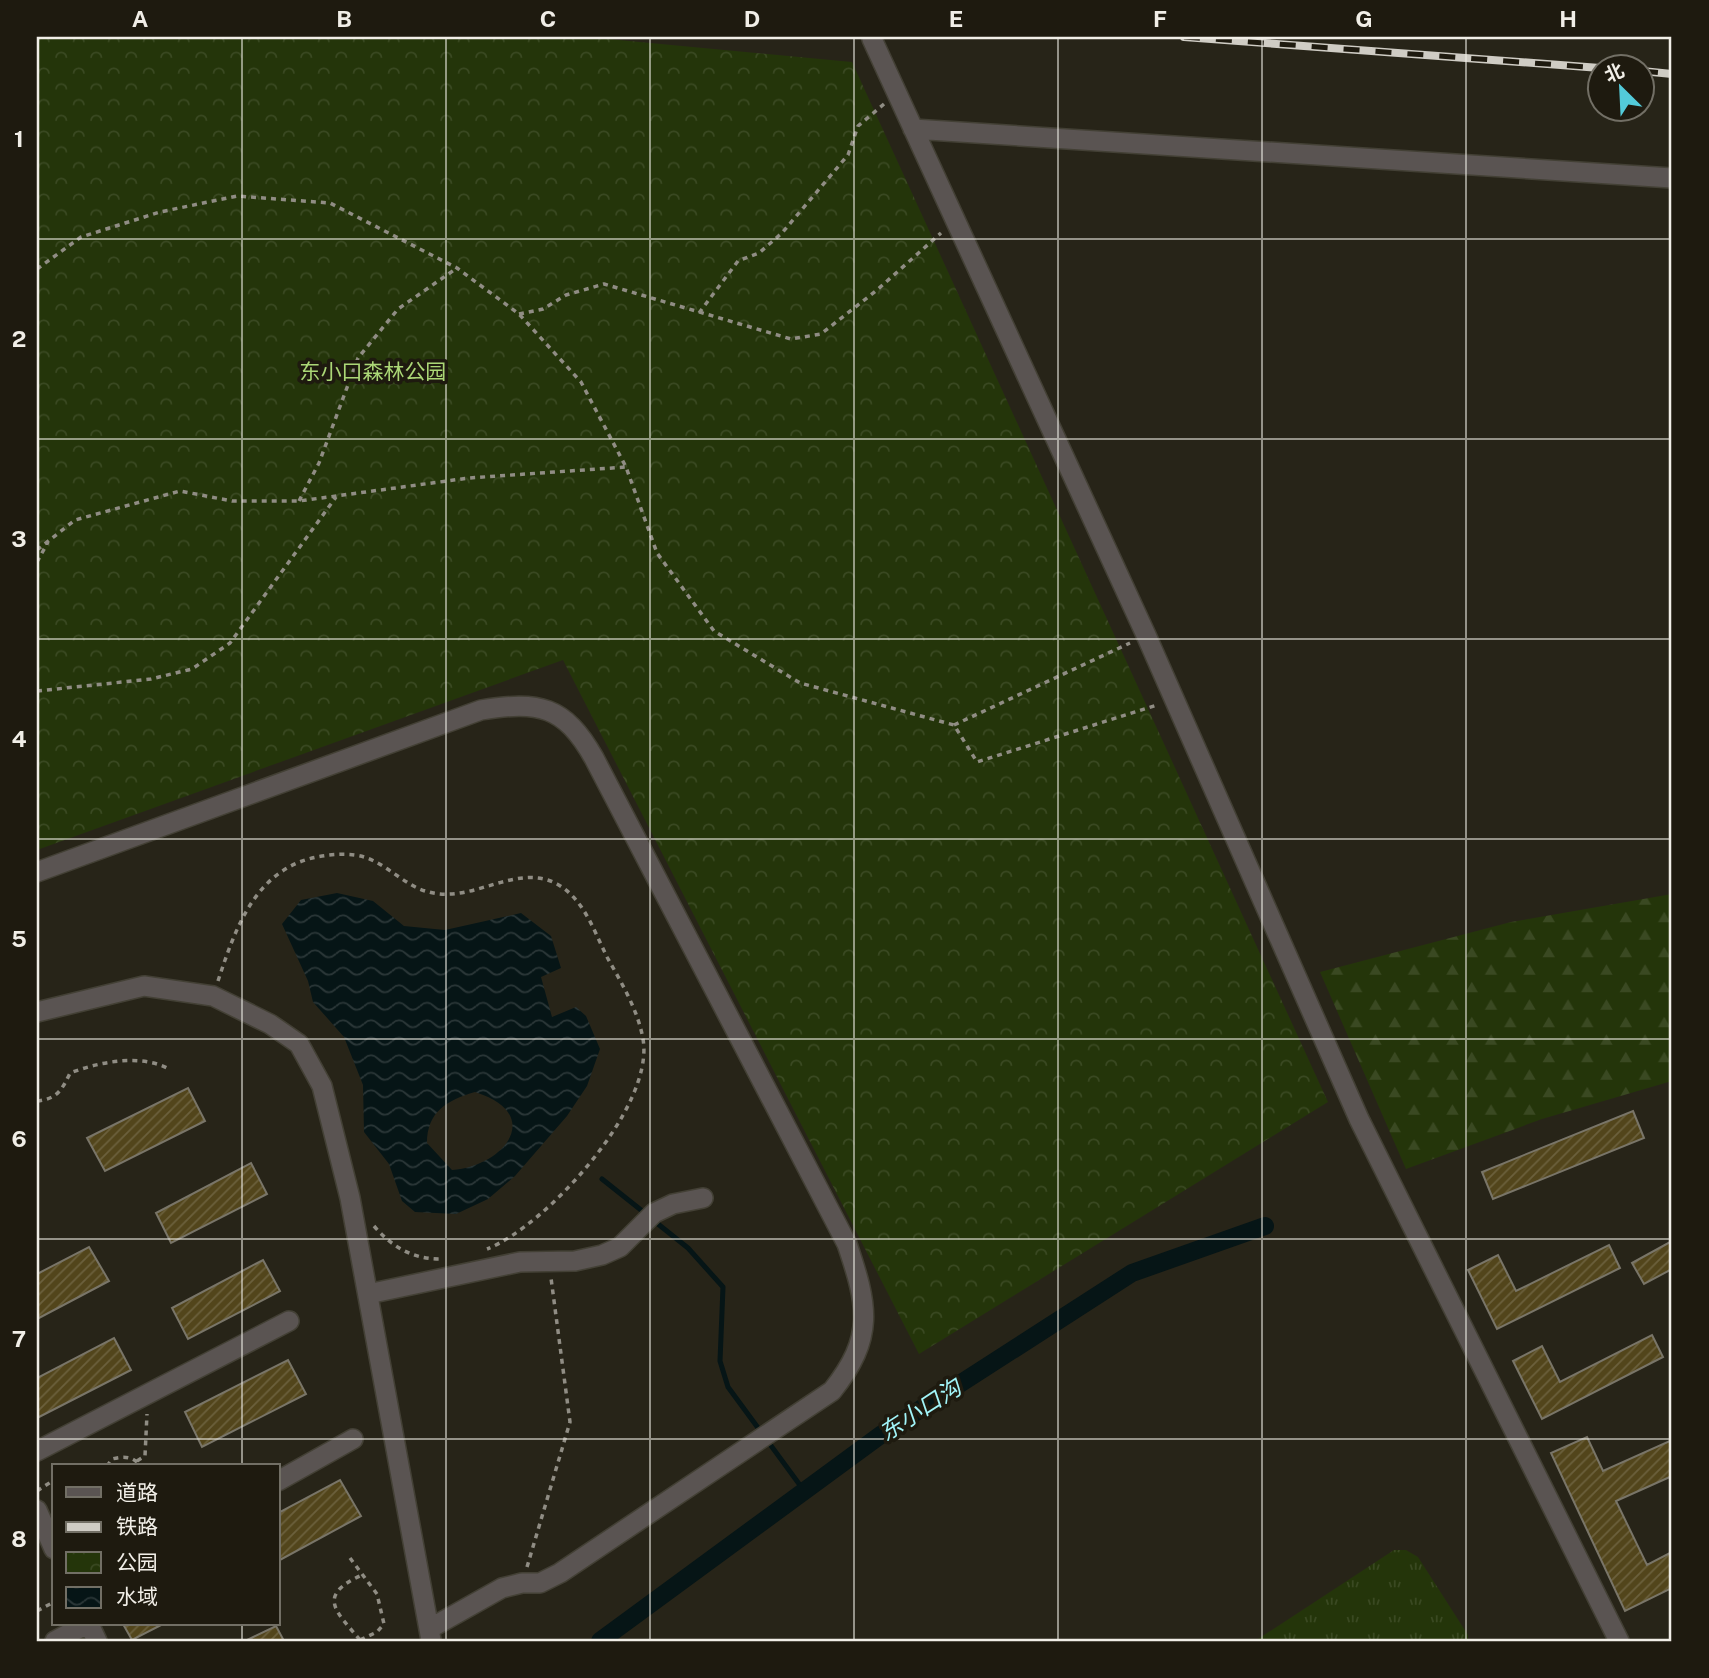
<svg xmlns="http://www.w3.org/2000/svg" width="1709" height="1678" viewBox="0 0 1709 1678" font-family="'Public Sans','Noto Sans SC',sans-serif">
<style>
.grass{fill:url(#grass-tufts)}
.forest{fill:url(#forest-firs)}
.park{fill:url(#park-crowns)}
.water{fill:url(#water-waves);fill-rule:evenodd}
.lines{fill:none;stroke-linecap:round;stroke-linejoin:round}
.stream{stroke:#061516;stroke-width:5}
.canal{stroke:#061516;stroke-width:18}
.building{fill:url(#building-hatch);stroke:#797568;stroke-width:2}
.minor-casing{stroke:#434035;stroke-width:22}
.path{stroke:#908d84;stroke-width:3.5;stroke-dasharray:5 5;stroke-linecap:butt}
.minor{stroke:#5a5452;stroke-width:19}
.rail-casing{stroke:#cfccc4;stroke-width:8}
.rail{stroke:#1e1a0f;stroke-width:5;stroke-dasharray:16;stroke-linecap:butt}
.grid{fill:none;stroke:#f1eee7;stroke-width:2;stroke-opacity:0.55}
.labels{text-anchor:middle;stroke-width:7;stroke-linejoin:round;paint-order:stroke}
.park-label{font-size:21px;fill:#abd776;stroke:#1e1a0f}
.water-label{font-size:23px;font-style:italic;fill:#a2f5f9;stroke:#1e1a0f}
.neatline{fill:none;stroke:#f1eee7;stroke-width:2.5}
.grid-label{font-size:23px;text-anchor:middle;font-weight:bold;fill:#f1eee7}
</style>
<defs>
<pattern id="grass-tufts" width="24" height="20" patternUnits="userSpaceOnUse" patternTransform="scale(1.75)"><rect width="24" height="20" fill="#24350a"/><path d="M3 7l-1-3M5 7V3M7 7l1-3M15 17l-1-3M17 17v-4M19 17l1-3" fill="none" stroke="#3a4922"/></pattern>
<pattern id="forest-firs" width="22" height="20" patternUnits="userSpaceOnUse" patternTransform="scale(1.75)"><rect width="22" height="20" fill="#24350a"/><path d="M5 1l3.5 6h-7zM16 11l3.5 6h-7z" fill="#3a4922"/></pattern>
<pattern id="park-crowns" width="20" height="18" patternUnits="userSpaceOnUse" patternTransform="scale(1.75)"><rect width="20" height="18" fill="#24350a"/><path d="M2 6a3 3 0 1 1 6 0M12 15a3 3 0 1 1 6 0" fill="none" stroke="#3a4922"/></pattern>
<pattern id="water-waves" width="16" height="10" patternUnits="userSpaceOnUse" patternTransform="scale(1.75)"><rect width="16" height="10" fill="#061516"/><path d="M0 5q4-4 8 0t8 0" fill="none" stroke="#2b3738"/></pattern>
<pattern id="building-hatch" width="6" height="6" patternUnits="userSpaceOnUse" patternTransform="scale(1.75)"><rect width="6" height="6" fill="#52451b"/><path d="M-1 1l2-2M0 6l6-6M5 7l2-2" fill="none" stroke="#6b603c"/></pattern>
</defs>
<rect width="100%" height="100%" fill="#272418"/>
<!-- grass -->
<path class="grass" d="M 1394,1550 L 1406,1550 L 1418,1557 L 1468,1635 L 1468,1641 L 1255,1641 Z"/>
<!-- forest -->
<path class="forest" d="M 1672,894 L 1672,1081 L 1542,1119 L 1406,1169 L 1320,972 L 1511,922 Z"/>
<!-- park -->
<path class="park" d="M 37,37 L 587,37 L 852,62 L 1328,1102 L 919,1354 L 563,660 L 37,850 Z"/>
<!-- water -->
<path class="water" d="M 337,893 L 373,901 L 404,926 L 445,930 L 521,913 L 551,936 L 561,968 L 541,977 L 552,1017 L 576,1007 L 586,1016 L 600,1049 L 587,1086 L 567,1116 L 515,1176 L 488,1199 L 456,1214 L 415,1212 L 402,1201 L 389,1164 L 364,1132 L 363,1085 L 344,1037 L 313,1002 L 308,981 L 282,924 L 301,900 ZM 475,1092 C 545,1114 505,1166 452,1170 L 427,1143 C 427,1112 447,1100 475,1092 Z"/>
<g class="lines">
<!-- stream -->
<path class="stream" d="M 602,1179 L 646,1214
M 653,1220 L 688,1248 L 723,1287 L 720,1361 L 728,1387 L 805,1492"/>
<!-- canal -->
<path class="canal" d="M 600,1641 L 882,1434 L 1132,1273 L 1265,1226"/>
</g>
<!-- building -->
<path class="building" d="M 188,1088 L 205,1121 L 105,1171 L 87,1138 Z
M 1633,1111 L 1644,1138 L 1493,1199 L 1482,1172 Z
M 251,1163 L 267,1194 L 171,1243 L 156,1213 Z
M 1672,1241 L 1672,1269 L 1644,1284 L 1632,1263 Z
M 1609,1245 L 1620,1268 L 1497,1329 L 1468,1270 L 1498,1255 L 1516,1291 Z
M 89,1247 L 109,1281 L 37,1319 L 37,1274 Z
M 263,1260 L 280,1291 L 188,1339 L 172,1308 Z
M 1652,1335 L 1663,1357 L 1542,1419 L 1513,1361 L 1542,1346 L 1560,1382 Z
M 114,1338 L 131,1370 L 37,1418 L 37,1378 Z
M 288,1360 L 306,1394 L 202,1447 L 185,1412 Z
M 1587,1437 L 1603,1471 L 1672,1440 L 1672,1476 L 1616,1501 L 1647,1565 L 1672,1552 L 1672,1588 L 1625,1611 L 1551,1453 Z
M 340,1480 L 361,1516 L 278,1561 L 278,1513 Z
M 123,1624 L 163,1624 L 132,1640 Z
M 276,1626 L 284,1641 L 245,1641 Z"/>
<g class="lines">
<!-- minor casing -->
<g class="minor-casing">
<path id="minor" d="M 872,39 L 1146,635 L 1359,1119 L 1619,1641
M 913,129 L 1672,178
M 37,872 L 481,710 C 539,701 564,705 594,758 L 847,1244 C 868,1306 875,1337 832,1391 L 560,1573 L 540,1583 L 522,1583 L 502,1588 L 429,1629
M 37,1012 L 144,986 L 213,996 L 270,1024 L 299,1044 L 322,1086 L 350,1198 L 431,1640
M 368,1294 L 520,1262 L 575,1261 L 602,1255 L 620,1247 L 654,1213 L 673,1204 L 703,1198
M 37,1451 L 289,1321
M 278,1481 L 353,1439
M 37,1510 L 54,1549
M 89,1624 L 97,1641
M 55,1641 L 87,1624"/>
</g>
<!-- path -->
<path class="path" d="M 37,269 L 81,237 L 160,212 L 237,196 L 330,203 L 457,268 L 519,314 L 581,382 L 626,467 L 657,553 L 714,631 L 800,683 L 954,725 L 977,762 L 1157,705
M 699,313 L 738,261 L 759,253 L 782,233 L 848,155 L 858,126 L 884,104
M 519,314 L 543,309 L 566,295 L 604,284 L 791,339 L 821,334 L 877,290 L 941,233
M 299,501 L 319,463 L 358,358 L 398,309 L 457,268
M 37,550 L 75,520 L 180,491 L 232,501 L 299,501 L 469,478 L 626,467
M 37,562 L 48,542
M 37,691 L 151,679 L 192,669 L 230,643 L 336,497
M 954,725 L 1130,643
M 218,981 C 236,926 257,866 322,856 C 335,854 352,853 364,857 C 387,864 406,887 429,892 C 473,904 516,862 557,884 C 584,899 594,931 607,957 C 621,982 638,1010 643,1039 C 655,1107 546,1226 487,1249
M 37,1101 C 57,1099 62,1090 70,1073 C 99,1062 139,1054 167,1068
M 374,1226 C 391,1246 412,1259 439,1259
M 137,1461 L 145,1456 L 147,1414
M 107,1466 L 112,1459 C 123,1456 134,1456 140,1466
M 37,1491 L 54,1480
M 350,1558 L 377,1594 L 384,1624 L 377,1632 L 360,1640
M 527,1567 L 570,1422 L 551,1278
M 37,1611 L 54,1602
M 360,1640 C 337,1612 315,1596 362,1575"/>
<!-- minor -->
<use href="#minor" class="minor"/>
<!-- rail casing -->
<g class="rail-casing">
<path id="rail" d="M 1184,37 L 1600,68
M 1642,71 L 1672,74"/>
</g>
<!-- rail -->
<use href="#rail" class="rail"/>
</g>
<!-- grid -->
<path class="grid" d="M 242,37 L 242,1466M 446,37 L 446,1641M 650,37 L 650,1641M 854,37 L 854,1641M 1058,37 L 1058,1641M 1262,37 L 1262,1641M 1466,37 L 1466,1641M 37,239 L 1672,239M 37,439 L 1672,439M 37,639 L 1672,639M 37,839 L 1672,839M 37,1039 L 1672,1039M 37,1239 L 1672,1239M 37,1439 L 1672,1439M 242,1624 L 242,1641"/>
<g class="labels">
<!-- park labels -->
<g class="park-label">
<text x="373" y="379">东小口森林公园</text>
</g>
<!-- water labels -->
<g class="water-label">
<text transform="translate(920 1410) rotate(-33)" y="8">东小口沟</text>
</g>
</g>
<!-- border -->
<rect width="1709" height="1678" fill="none" stroke="#1e1a0f" stroke-width="77"/>
<!-- legend -->
<rect x="52" y="1464" width="228" height="161" fill="#1e1a0f" stroke="#726f65" stroke-width="2"/>
<rect x="66" y="1487" width="35" height="10" fill="#5a5452" stroke="#726f65" stroke-width="2"/>
<text x="116" y="1500" font-size="21" fill="#f1eee7">道路</text>
<rect x="66" y="1522" width="35" height="10" fill="#cfccc4" stroke="#726f65" stroke-width="2"/>
<text x="116" y="1534" font-size="21" fill="#f1eee7">铁路</text>
<rect x="66" y="1552" width="35" height="21" fill="url(#park-crowns)" stroke="#726f65" stroke-width="2"/>
<text x="116" y="1570" font-size="21" fill="#f1eee7">公园</text>
<rect x="66" y="1587" width="35" height="21" fill="url(#water-waves)" stroke="#726f65" stroke-width="2"/>
<text x="116" y="1604" font-size="21" fill="#f1eee7">水域</text>
<!-- north arrow -->
<g transform="translate(1621 88) rotate(336)"><circle r="33" fill="#1e1a0f" stroke="#726f65" stroke-width="2"/>
<path d="M0-5L12 26L0 18L-12 26Z" fill="#53cbda"/>
<text y="-10" font-size="19" font-weight="bold" text-anchor="middle" fill="#f1eee7">北</text>
</g>
<rect x="38" y="38" width="1632" height="1602" class="neatline"/>
<g class="grid-label">
<text x="140" y="27">A</text>
<text x="344" y="27">B</text>
<text x="548" y="27">C</text>
<text x="752" y="27">D</text>
<text x="956" y="27">E</text>
<text x="1160" y="27">F</text>
<text x="1364" y="27">G</text>
<text x="1568" y="27">H</text>
<text x="19" y="147">1</text>
<text x="19" y="347">2</text>
<text x="19" y="547">3</text>
<text x="19" y="747">4</text>
<text x="19" y="947">5</text>
<text x="19" y="1147">6</text>
<text x="19" y="1347">7</text>
<text x="19" y="1547">8</text>
</g>
</svg>
